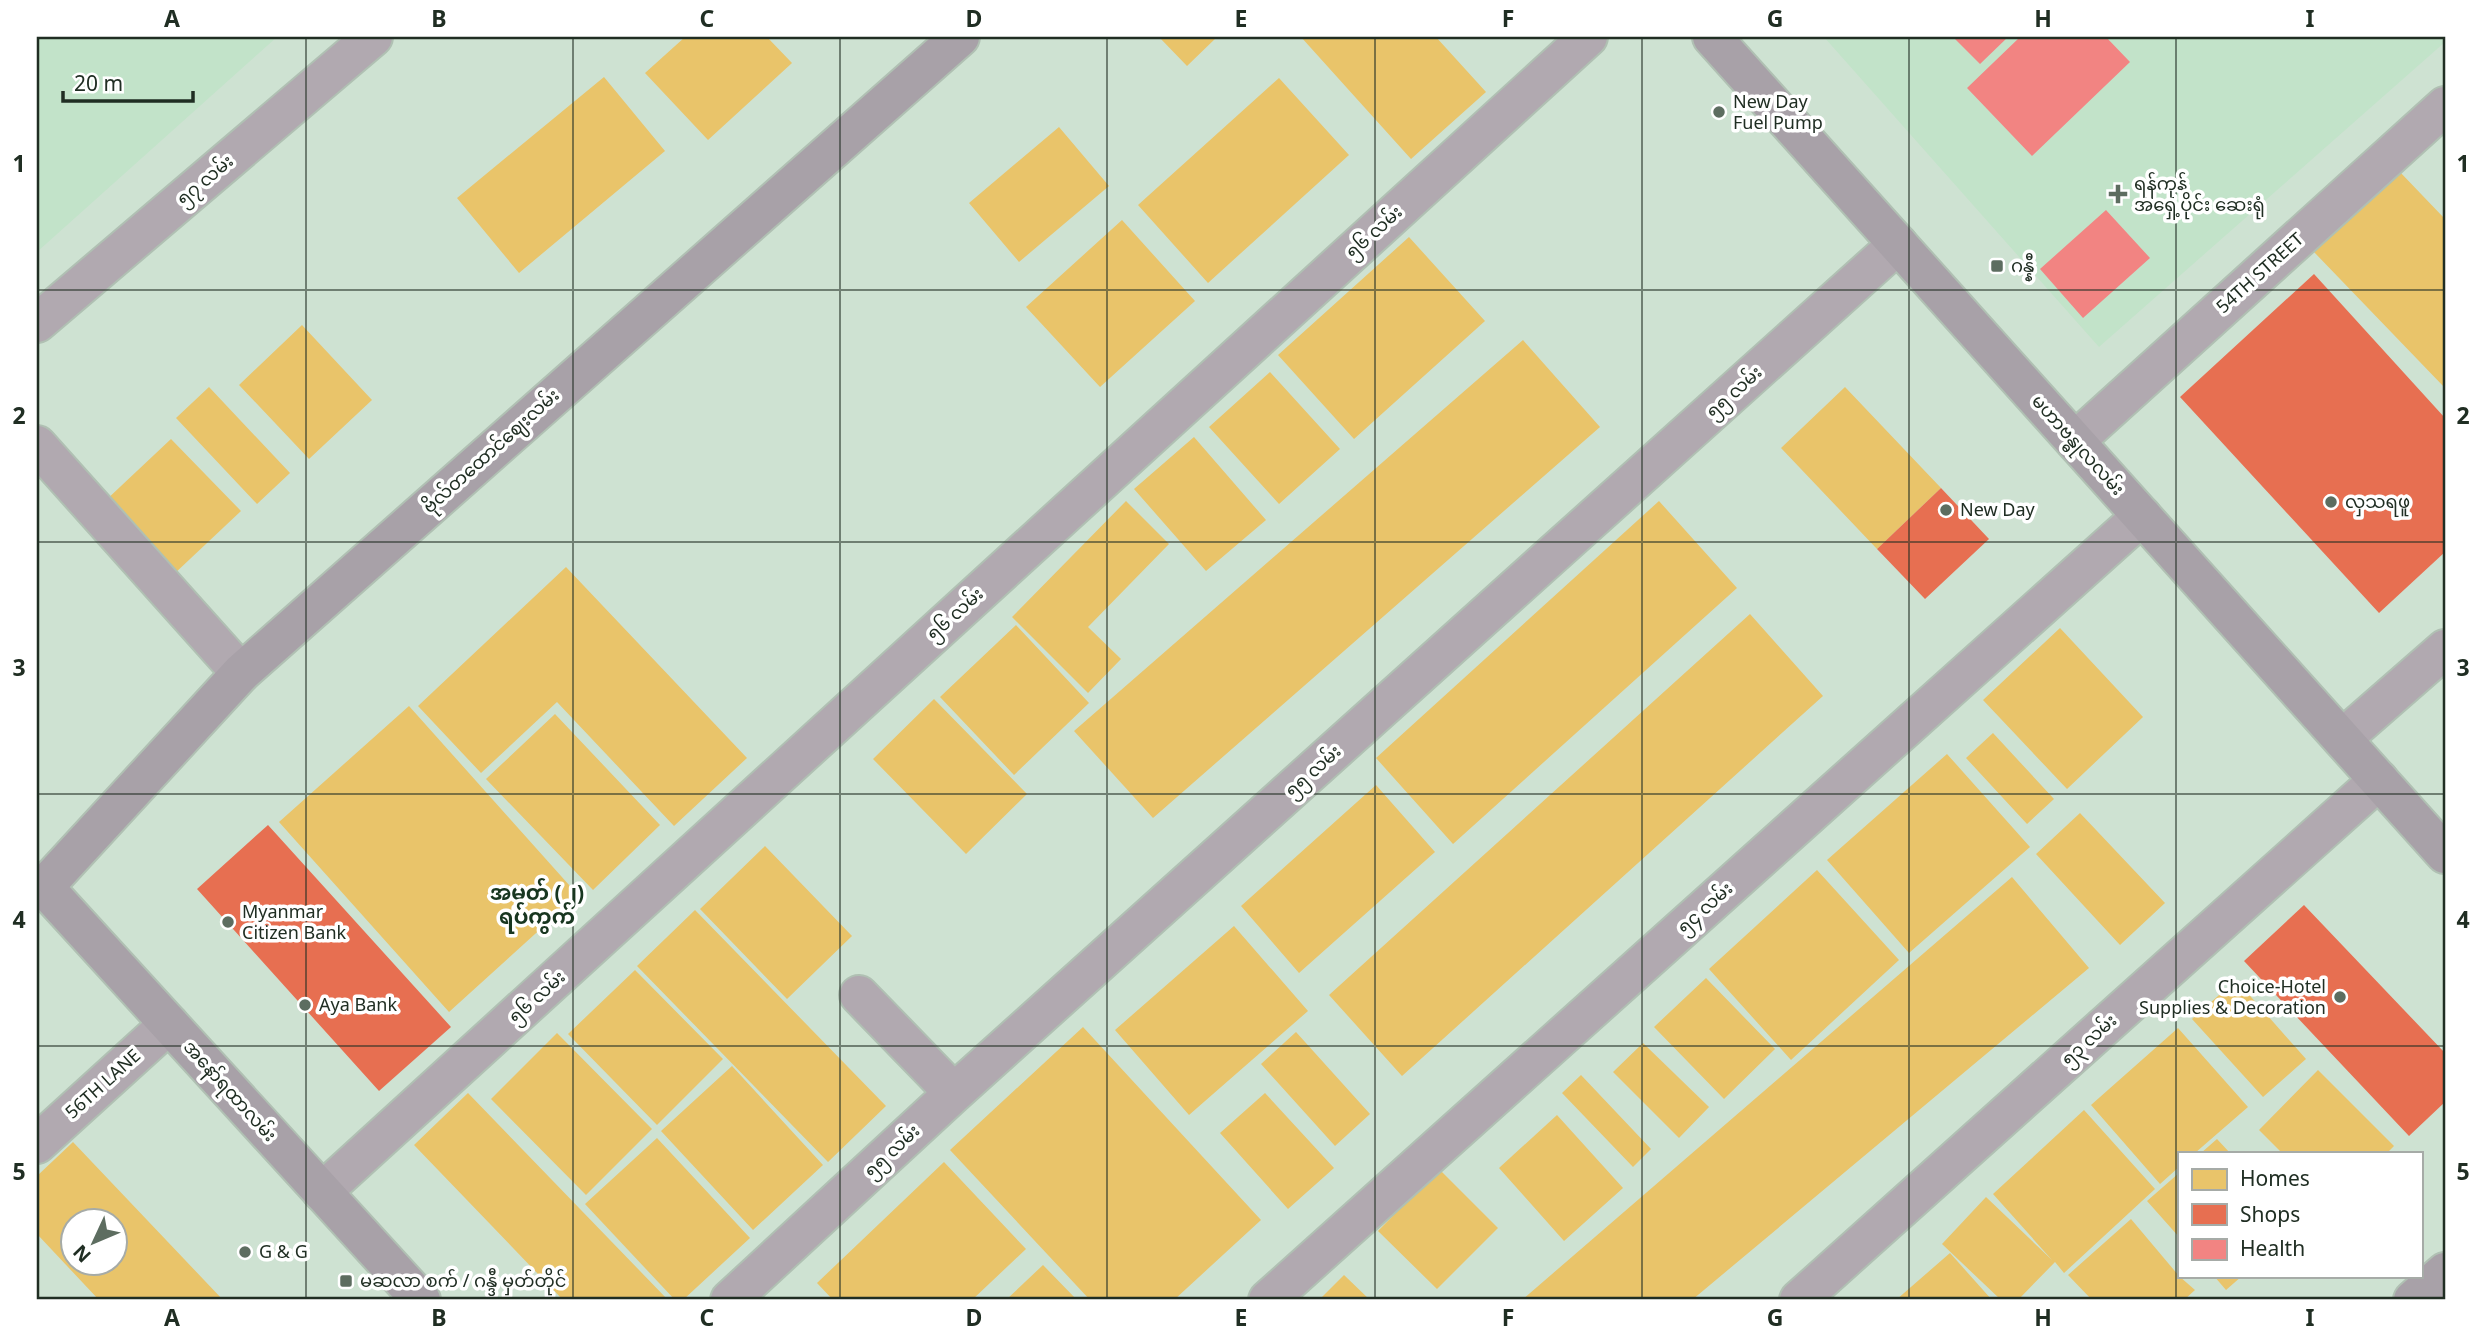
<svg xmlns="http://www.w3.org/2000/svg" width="2482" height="1337" viewBox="0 0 2482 1337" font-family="'Noto Sans','Noto Sans Myanmar',sans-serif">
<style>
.built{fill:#c2e3c9}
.homes{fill:#e9c46a;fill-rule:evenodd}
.shops{fill:#e76f51}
.health{fill:#f28482}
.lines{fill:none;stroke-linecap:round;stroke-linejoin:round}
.minor-casing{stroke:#b0c0b3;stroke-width:42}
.major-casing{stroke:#b0c0b3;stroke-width:42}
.minor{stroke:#b1a9b0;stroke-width:38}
.major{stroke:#a8a1a8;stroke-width:38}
.grid{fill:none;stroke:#202e23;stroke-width:2;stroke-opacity:0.55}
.poi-dot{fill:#5d6d60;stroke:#fff;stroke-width:2.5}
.labels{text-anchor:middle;stroke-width:7;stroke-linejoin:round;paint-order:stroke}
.poi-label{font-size:18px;fill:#202e23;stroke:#fff;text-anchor:start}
.street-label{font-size:18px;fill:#202e23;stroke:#fff}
.quarter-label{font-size:21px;font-weight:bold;fill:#183620;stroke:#fff}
.neatline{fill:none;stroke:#202e23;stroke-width:2.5}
.grid-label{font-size:23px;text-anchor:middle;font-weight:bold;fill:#202e23}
</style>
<rect width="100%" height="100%" fill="#cee2d2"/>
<!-- built -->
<path class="built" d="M 37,37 L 277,37 L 37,252 Z
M 1824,37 L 2445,37 L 2445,42 L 2099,347 Z"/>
<!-- homes -->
<path class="homes" d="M 685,37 L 767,37 L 792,63 L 708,140 L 645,73 Z
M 1159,37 L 1217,37 L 1187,66 Z
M 1301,37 L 1436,37 L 1486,92 L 1411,159 Z
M 604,77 L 665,151 L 519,273 L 457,198 Z
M 1279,78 L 1349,155 L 1208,283 L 1138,205 Z
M 1059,127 L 1109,186 L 1019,262 L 969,203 Z
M 2399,171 L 2445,219 L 2445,388 L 2314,252 Z
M 1122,220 L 1195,301 L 1100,387 L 1026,307 Z
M 1409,237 L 1485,321 L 1354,439 L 1278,355 Z
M 302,325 L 372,400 L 309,459 L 239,385 Z
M 1523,340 L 1600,427 L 1153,818 L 1074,731 Z
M 1270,372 L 1340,449 L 1279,504 L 1209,427 Z
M 209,387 L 290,473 L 257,504 L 176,418 Z
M 1845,387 L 1941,488 L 1877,549 L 1781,448 Z
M 1194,437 L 1266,520 L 1206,571 L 1134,489 Z
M 171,439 L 241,511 L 173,575 L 104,502 Z
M 1126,501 L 1169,544 L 1088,627 L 1121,659 L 1088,693 L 1012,617 Z
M 1659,501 L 1737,588 L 1453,844 L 1376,758 Z
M 566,567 L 747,758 L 674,826 L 557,702 L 481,773 L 418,706 Z
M 1750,614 L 1823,696 L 1402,1076 L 1329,995 Z
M 1016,625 L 1089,703 L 1014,775 L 940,697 Z
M 2060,628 L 2143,717 L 2067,789 L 1983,700 Z
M 934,699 L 1027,794 L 966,854 L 873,759 Z
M 409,706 L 578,895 L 449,1012 L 279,822 Z
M 555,714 L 660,825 L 593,890 L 486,779 Z
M 1993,733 L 2054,799 L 2027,824 L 1966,758 Z
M 1947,754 L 2030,847 L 1909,953 L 1827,860 Z
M 1376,785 L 1435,852 L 1299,973 L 1241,906 Z
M 2080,813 L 2165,903 L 2120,945 L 2036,854 Z
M 765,846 L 852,936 L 787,999 L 700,909 Z
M 1817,870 L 1899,960 L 1791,1060 L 1709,969 Z
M 2012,877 L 2089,968 L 1692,1300 L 1522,1300 Z
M 695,910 L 886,1106 L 828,1162 L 637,966 Z
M 1234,926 L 1308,1011 L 1189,1115 L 1115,1030 Z
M 635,970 L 723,1059 L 657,1125 L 568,1034 Z
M 1706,978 L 1775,1049 L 1724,1099 L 1654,1027 Z
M 2236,980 L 2306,1059 L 2263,1097 L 2192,1019 Z
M 1083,1027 L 1261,1220 L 1174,1300 L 1090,1300 L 950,1150 Z
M 2178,1028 L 2248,1107 L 2195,1153 L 2179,1153 L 2179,1167 L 2160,1184 L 2091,1105 Z
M 1296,1032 L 1370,1114 L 1335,1146 L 1261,1064 Z
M 557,1033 L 652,1129 L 586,1195 L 491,1099 Z
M 1643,1043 L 1709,1107 L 1679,1138 L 1613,1072 Z
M 732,1066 L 823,1165 L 753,1230 L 661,1131 Z
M 2318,1070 L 2394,1146 L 2387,1153 L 2282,1153 L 2259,1130 Z
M 1581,1075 L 1651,1149 L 1633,1167 L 1562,1093 Z
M 468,1093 L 668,1300 L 563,1300 L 414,1145 Z
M 1265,1093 L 1334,1168 L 1288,1209 L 1220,1133 Z
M 2084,1110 L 2155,1189 L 2064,1273 L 2055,1262 L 2018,1300 L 2001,1300 L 1942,1244 L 1986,1197 L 2052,1260 L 1993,1194 Z
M 1557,1115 L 1623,1188 L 1564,1241 L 1499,1168 Z
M 657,1138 L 750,1238 L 683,1300 L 675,1300 L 585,1204 Z
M 2217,1139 L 2230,1153 L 2201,1153 Z
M 73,1142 L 223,1300 L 99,1300 L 37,1234 L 37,1176 ZM 74,1222 L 116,1222 L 116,1264 L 74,1264 Z
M 944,1162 L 1026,1249 L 972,1300 L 833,1300 L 817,1283 Z
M 1439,1169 L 1498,1228 L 1437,1289 L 1378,1231 Z
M 2179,1173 L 2179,1237 L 2147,1201 Z
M 2131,1219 L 2179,1276 L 2195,1290 L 2184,1300 L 2092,1300 L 2068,1275 Z
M 1950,1253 L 1992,1300 L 1896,1300 Z
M 1043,1265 L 1077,1300 L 1006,1300 Z
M 1344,1275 L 1370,1300 L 1319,1300 Z
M 2214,1276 L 2242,1276 L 2226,1290 Z"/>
<!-- shops -->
<path class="shops" d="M 2314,274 L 2445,418 L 2445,552 L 2379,613 L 2180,397 Z
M 1941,488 L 1989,539 L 1925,599 L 1877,549 Z
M 268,825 L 451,1027 L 379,1091 L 197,889 Z
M 2304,905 L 2445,1053 L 2445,1102 L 2409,1136 L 2244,961 Z"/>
<!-- health -->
<path class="health" d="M 1953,37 L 2008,37 L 1980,64 Z
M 2020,37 L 2106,37 L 2130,62 L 2032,156 L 1967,88 Z
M 2106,210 L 2150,258 L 2083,318 L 2040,269 Z"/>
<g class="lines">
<!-- minor casing -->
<g class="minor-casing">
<path id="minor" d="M 37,323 L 373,37
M 2075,441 L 2445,106
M 37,445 L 241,673
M 2342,739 L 2445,649
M 859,995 L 954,1093
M 37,1144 L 169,1024
M 322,1192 L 1588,37
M 730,1300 L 954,1093 L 1898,244
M 1268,1300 L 2142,516
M 1799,1300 L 2379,780"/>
</g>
<!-- major casing -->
<g class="major-casing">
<path id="major" d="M 1712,37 L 2445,854
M 37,887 L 44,887 L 421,1300
M 44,887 L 241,673 L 960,37
M 2413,1300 L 2445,1272"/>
</g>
<!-- minor -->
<use href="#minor" class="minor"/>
<!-- major -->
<use href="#major" class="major"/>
</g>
<!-- grid -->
<path class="grid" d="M 306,37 L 306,1300M 573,37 L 573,1300M 840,37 L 840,1300M 1107,37 L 1107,1300M 1375,37 L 1375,1300M 1642,37 L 1642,1300M 1909,37 L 1909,1300M 2176,37 L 2176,1300M 37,290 L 2445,290M 37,542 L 2445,542M 37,794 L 2445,794M 37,1046 L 2445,1046"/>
<!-- markers -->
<g class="poi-dot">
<circle cx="1719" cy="112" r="7"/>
<path d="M2114.5 183.5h7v7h7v7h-7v7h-7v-7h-7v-7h7z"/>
<rect x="1990" y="259" width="14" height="14" rx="3.5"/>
<circle cx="2331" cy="502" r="7"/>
<circle cx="1946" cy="510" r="7"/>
<circle cx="228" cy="922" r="7"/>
<circle cx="2340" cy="997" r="7"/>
<circle cx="305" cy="1005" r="7"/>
<circle cx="245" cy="1252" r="7"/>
<rect x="339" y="1274" width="14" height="14" rx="3.5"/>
</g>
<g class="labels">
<!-- poi labels -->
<g class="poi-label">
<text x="1733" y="108">New Day<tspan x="1733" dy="21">Fuel Pump</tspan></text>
<text x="2134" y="190">ရန်ကုန်<tspan x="2134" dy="21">အရှေ့ပိုင်း ဆေးရုံ</tspan></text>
<text x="2011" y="272">ဂန္နီ</text>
<text x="2345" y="508">လှသရဖူ</text>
<text x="1960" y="516">New Day</text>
<text x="242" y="918">Myanmar<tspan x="242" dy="21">Citizen Bank</tspan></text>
<text x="2326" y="993" text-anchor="end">Choice-Hotel<tspan x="2326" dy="21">Supplies &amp; Decoration</tspan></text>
<text x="319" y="1011">Aya Bank</text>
<text x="259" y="1258">G &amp; G</text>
<text x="360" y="1287">မဆလာ စက် / ဂန္ဒီ မှတ်တိုင်</text>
</g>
<!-- street labels -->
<g class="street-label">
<text transform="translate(205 180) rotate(-40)" y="6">၅၇ လမ်း</text>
<text transform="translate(1374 232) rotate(-42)" y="6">၅၆ လမ်း</text>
<text transform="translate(2260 273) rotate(-42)" y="6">54TH STREET</text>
<text transform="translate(1734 392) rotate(-42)" y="6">၅၅ လမ်း</text>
<text transform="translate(2078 445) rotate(48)" y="6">မဟာဗန္ဓုလလမ်း</text>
<text transform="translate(491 451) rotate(-42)" y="6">ဗိုလ်တထောင်ဈေးလမ်း</text>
<text transform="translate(955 614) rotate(-42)" y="6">၅၆ လမ်း</text>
<text transform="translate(1313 771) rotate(-42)" y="6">၅၅ လမ်း</text>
<text transform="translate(1705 908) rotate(-42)" y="6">၅၄ လမ်း</text>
<text transform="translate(537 997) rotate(-42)" y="6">၅၆ လမ်း</text>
<text transform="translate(2089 1040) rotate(-42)" y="6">၅၃ လမ်း</text>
<text transform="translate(103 1084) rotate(-42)" y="6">56TH LANE</text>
<text transform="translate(230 1091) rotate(48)" y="6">အနော်ရထာလမ်း</text>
<text transform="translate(892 1151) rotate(-43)" y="6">၅၅ လမ်း</text>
</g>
<!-- quarter labels -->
<g class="quarter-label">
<text x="537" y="900">အမှတ် (၂)<tspan x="537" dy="24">ရပ်ကွက်</tspan></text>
</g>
</g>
<!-- border -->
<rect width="2482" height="1337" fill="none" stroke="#ffffff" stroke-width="77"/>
<!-- legend -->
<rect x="2178" y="1152" width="245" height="126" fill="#ffffff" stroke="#a6aba7" stroke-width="2"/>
<rect x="2192" y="1169" width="35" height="21" fill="#e9c46a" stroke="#a6aba7" stroke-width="2"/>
<text x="2240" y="1186" font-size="21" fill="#202e23">Homes</text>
<rect x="2192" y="1204" width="35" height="21" fill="#e76f51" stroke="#a6aba7" stroke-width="2"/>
<text x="2240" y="1222" font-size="21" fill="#202e23">Shops</text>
<rect x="2192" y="1239" width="35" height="21" fill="#f28482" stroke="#a6aba7" stroke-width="2"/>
<text x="2240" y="1256" font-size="21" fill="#202e23">Health</text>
<!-- north arrow -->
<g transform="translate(94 1242) rotate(226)"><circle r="33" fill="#ffffff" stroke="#a6aba7" stroke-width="2"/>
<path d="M0-5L12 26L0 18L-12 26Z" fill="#5d6d60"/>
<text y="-10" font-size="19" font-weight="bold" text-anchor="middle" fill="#202e23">N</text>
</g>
<!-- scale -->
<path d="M63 91v10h130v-10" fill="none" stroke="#202e23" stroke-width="3.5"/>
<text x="74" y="91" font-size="21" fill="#202e23" stroke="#ffffff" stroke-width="5" paint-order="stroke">20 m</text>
<rect x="38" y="38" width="2406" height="1260" class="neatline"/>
<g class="grid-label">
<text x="172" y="27">A</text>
<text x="439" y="27">B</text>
<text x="707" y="27">C</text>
<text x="974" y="27">D</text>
<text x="1241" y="27">E</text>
<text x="1508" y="27">F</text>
<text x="1775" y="27">G</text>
<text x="2043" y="27">H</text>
<text x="2310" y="27">I</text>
<text x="19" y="172">1</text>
<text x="2463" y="172">1</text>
<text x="19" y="424">2</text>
<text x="2463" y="424">2</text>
<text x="19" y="676">3</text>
<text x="2463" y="676">3</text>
<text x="19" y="928">4</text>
<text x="2463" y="928">4</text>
<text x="19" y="1180">5</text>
<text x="2463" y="1180">5</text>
<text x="172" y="1326">A</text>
<text x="439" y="1326">B</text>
<text x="707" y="1326">C</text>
<text x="974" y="1326">D</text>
<text x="1241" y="1326">E</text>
<text x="1508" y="1326">F</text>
<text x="1775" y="1326">G</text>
<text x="2043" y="1326">H</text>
<text x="2310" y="1326">I</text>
</g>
</svg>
